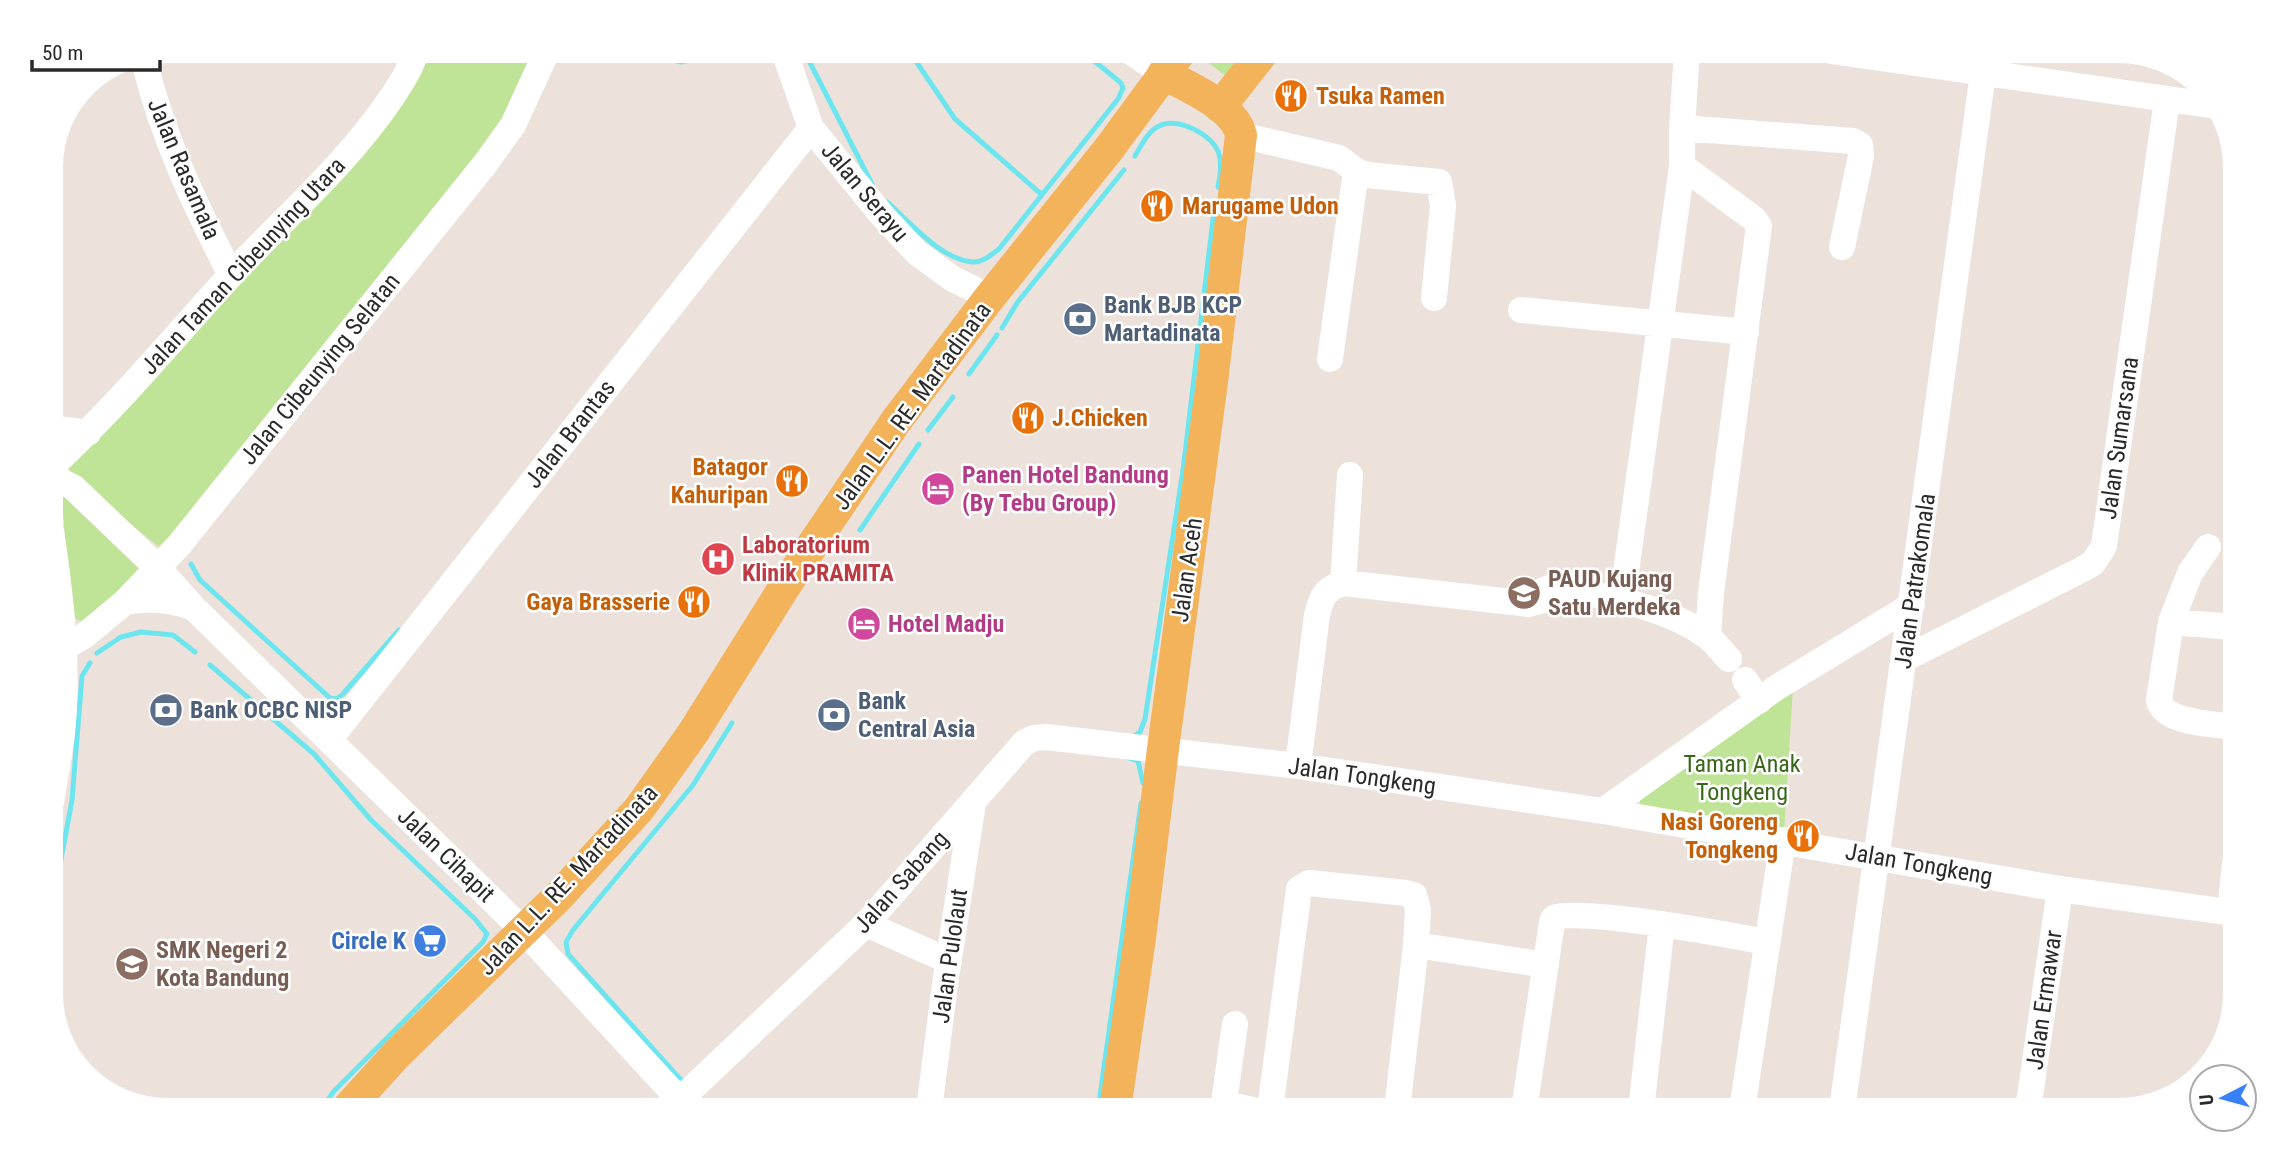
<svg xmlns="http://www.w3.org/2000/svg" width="2286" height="1161" viewBox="0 0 2286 1161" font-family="'Roboto Condensed',sans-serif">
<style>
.park{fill:#bfe397}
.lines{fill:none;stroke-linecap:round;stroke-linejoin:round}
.stream{stroke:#6de5ef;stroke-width:5}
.minor{stroke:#fff;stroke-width:26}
.major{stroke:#f2b35b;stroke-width:32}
.labels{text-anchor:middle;stroke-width:5;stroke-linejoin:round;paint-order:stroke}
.food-label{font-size:24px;font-weight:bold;fill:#c56008;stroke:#fff;text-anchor:start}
.street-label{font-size:24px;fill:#2a2a2a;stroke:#fff}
.service-label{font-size:24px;font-weight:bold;fill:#4e5e75;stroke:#fff;text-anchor:start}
.hotel-label{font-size:24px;font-weight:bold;fill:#b23c85;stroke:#fff;text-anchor:start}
.health-label{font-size:24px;font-weight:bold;fill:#be3a42;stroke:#fff;text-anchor:start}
.education-label{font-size:24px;font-weight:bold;fill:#785e54;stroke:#fff;text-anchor:start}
.park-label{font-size:24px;fill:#386719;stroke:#fff}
.shop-label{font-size:24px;font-weight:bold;fill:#366cbe;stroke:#fff;text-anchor:end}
</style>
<rect width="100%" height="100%" fill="#ece2db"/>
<!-- park -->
<path class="park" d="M 421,51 L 539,51 L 506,120 L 164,551 L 85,487 L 67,467 L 146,379 Z
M 1212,51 L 1252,51 L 1231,80 L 1205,60 Z
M 62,495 L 143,573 L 84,622 L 76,619 L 69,600 Z
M 1793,688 L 1784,832 L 1648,808 L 1640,804 L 1640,796 Z"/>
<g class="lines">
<!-- stream -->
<path class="stream" d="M 637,51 L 681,62 L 723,51
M 804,51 L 872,184
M 909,51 L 955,119 L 1041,194
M 1135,156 C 1141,146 1148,131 1159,126 C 1177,116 1214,135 1219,154 C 1222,165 1220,176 1218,187
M 887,202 C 910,222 942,261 974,262 C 984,262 992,254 999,249 L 1118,99 L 1123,88 L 1121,83 L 1082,51
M 1002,328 L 1017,303 L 1124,170
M 969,374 L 997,335
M 928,430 L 953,397
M 860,530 L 919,444
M 191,564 L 200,580 L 330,698 L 336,699 L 342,695 L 399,630
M 97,653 L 121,637 L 141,632 L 173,635 L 195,652
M 210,665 L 314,754 L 371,820 L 475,919 L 487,934 L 483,942 L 334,1091 L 321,1110
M 1133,737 L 1140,732 L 1145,719 L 1183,470 L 1214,211
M 1129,758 L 1138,761 L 1143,783
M 53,903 L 72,800 L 82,676 L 90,663
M 688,1083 L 681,1080 L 568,954 L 566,942 L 573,930 L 693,785 L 732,723
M 1098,1110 L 1141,803"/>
<!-- minor -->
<path class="minor" d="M 784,51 L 811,128 L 881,214 L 917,253 L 953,279 L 990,297
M 1130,51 L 1163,74
M 1687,51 L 1682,128 L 1853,141 L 1860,145 L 1861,156 L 1842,247
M 1831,51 L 2217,106
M 144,60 C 162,136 195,205 231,275
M 1241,135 L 1339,158 L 1356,171 L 1330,359
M 1682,166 L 1754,219 L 1759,226 L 1711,593 L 1708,636
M 1356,171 L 1367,175 L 1439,182 L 1443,206 L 1434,298
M 1521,310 L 1746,332
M 51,428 L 88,433
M 51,467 C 116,408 172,339 232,274 C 286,216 347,164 392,97 C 402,82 411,68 416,51
M 51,479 L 60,481 L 73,487 L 158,568 L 194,608 L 524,931 L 689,1110
M 51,531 C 61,597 69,666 62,733 C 59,756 55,779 51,802
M 2208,547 L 2190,573 L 2171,622 L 2159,700 C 2164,724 2215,724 2235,727
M 1343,583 L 1350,475
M 1622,601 L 1682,166 L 1682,128
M 125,602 C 148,598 173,600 194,608
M 2171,622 L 2235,627
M 51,645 L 72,643 L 84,636 L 125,602 L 179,545 L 485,164 L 513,125 L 547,51
M 1904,659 L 2083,569 L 2093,563 L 2104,546 L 2167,100
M 1745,680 L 1759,701
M 329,740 L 811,128
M 1298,766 L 1317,615 C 1322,596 1324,590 1343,583 L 1529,604 L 1540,601 L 1544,590 L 1554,586 C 1605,597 1663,605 1707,636 C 1715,642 1722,652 1729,659
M 1603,811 L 1776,688 L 1912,605
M 2230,912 L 2235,864
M 866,924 L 949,961
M 1416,945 L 1546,965
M 1224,1104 L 1253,1110
M 669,1110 L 866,924 L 1024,743 L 1034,738 L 1046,737 L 1298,766 L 1603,811 L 2060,889 L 2235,913
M 929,1110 L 945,984 L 973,803
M 1223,1110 L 1235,1024
M 1270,1110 L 1299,889 L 1309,883 L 1406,893 L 1414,895 L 1418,910 L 1416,945 L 1397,1110
M 1524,1110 L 1552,922 L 1554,918 C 1574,906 1734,936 1766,942
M 1641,1110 L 1662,924
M 1742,1110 L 1783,840
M 1842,1110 L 1986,51
M 2028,1110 L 2060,889"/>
<!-- major -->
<path class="major" d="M 1220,107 L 1264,51
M 346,1110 L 397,1054 L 559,896 L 639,809 L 693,733 L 785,586 L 896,421 L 990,297 L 1108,150 L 1181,51
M 1115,1110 L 1140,938 L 1163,749 L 1212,382 L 1241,135 C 1235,107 1188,86 1163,74"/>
</g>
<!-- icons -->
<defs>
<g id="restaurant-disc" transform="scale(1.75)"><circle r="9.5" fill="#e8710a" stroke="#fff"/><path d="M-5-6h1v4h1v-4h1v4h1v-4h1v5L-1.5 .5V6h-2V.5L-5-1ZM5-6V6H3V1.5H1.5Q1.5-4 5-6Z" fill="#fff"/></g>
<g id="bank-disc" transform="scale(1.75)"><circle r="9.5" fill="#5c6f8a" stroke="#fff"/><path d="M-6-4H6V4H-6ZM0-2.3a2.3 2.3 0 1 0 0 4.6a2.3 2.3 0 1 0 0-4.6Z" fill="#fff"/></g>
<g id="hotel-disc" transform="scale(1.75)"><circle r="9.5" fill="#d1479c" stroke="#fff"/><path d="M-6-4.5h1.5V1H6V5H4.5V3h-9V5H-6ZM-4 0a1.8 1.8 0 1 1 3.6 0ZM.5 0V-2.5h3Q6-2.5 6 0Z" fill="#fff"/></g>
<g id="hospital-disc" transform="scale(1.75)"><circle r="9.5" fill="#e0444e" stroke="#fff"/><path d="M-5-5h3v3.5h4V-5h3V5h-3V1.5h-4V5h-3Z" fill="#fff"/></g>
<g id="school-disc" transform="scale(1.75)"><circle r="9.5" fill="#8d6e63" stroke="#fff"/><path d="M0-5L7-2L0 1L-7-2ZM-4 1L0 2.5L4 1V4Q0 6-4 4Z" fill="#fff"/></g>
<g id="supermarket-disc" transform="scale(1.75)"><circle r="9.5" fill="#3f7fe0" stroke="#fff"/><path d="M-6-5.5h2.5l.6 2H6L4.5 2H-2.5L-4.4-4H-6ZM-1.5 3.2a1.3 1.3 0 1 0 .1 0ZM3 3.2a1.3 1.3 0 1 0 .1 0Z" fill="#fff"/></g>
</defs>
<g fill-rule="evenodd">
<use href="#restaurant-disc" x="1291" y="96"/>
<use href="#restaurant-disc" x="1157" y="206"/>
<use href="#bank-disc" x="1080" y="319"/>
<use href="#restaurant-disc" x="1028" y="418"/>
<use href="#restaurant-disc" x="792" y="481"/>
<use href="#hotel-disc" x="938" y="489"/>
<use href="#hospital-disc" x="718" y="559"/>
<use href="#school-disc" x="1524" y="593"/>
<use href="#restaurant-disc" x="694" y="602"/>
<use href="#hotel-disc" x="864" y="624"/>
<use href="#bank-disc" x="166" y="710"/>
<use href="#bank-disc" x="834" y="715"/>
<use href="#restaurant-disc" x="1803" y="836"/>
<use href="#supermarket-disc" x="430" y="941"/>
<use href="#school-disc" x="132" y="964"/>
</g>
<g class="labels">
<!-- food labels -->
<g class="food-label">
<text x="1316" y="104">Tsuka Ramen</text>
<text x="1182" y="214">Marugame Udon</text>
<text x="1052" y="426">J.Chicken</text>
<text x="768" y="475" text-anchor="end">Batagor<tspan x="768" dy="28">Kahuripan</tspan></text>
<text x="670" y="610" text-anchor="end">Gaya Brasserie</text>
<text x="1778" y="830" text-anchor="end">Nasi Goreng<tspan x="1778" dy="28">Tongkeng</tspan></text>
</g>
<!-- street labels -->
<g class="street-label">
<text transform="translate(184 169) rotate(67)" y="8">Jalan Rasamala</text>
<text transform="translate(865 192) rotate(50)" y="8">Jalan Serayu</text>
<text transform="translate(243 266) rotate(-47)" y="8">Jalan Taman Cibeunying Utara</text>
<text transform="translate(320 369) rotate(-51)" y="8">Jalan Cibeunying Selatan</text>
<text transform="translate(912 406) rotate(-54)" y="8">Jalan L.L. RE. Martadinata</text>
<text transform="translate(570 434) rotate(-52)" y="8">Jalan Brantas</text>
<text transform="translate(2119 438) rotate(-82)" y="8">Jalan Sumarsana</text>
<text transform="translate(1187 570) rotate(-82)" y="8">Jalan Aceh</text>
<text transform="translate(1915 581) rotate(-82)" y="8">Jalan Patrakomala</text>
<text transform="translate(1362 776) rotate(8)" y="8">Jalan Tongkeng</text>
<text transform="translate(446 855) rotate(44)" y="8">Jalan Cihapit</text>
<text transform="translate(1919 864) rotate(10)" y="8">Jalan Tongkeng</text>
<text transform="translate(568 880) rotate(-47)" y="8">Jalan L.L. RE. Martadinata</text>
<text transform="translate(901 882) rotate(-48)" y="8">Jalan Sabang</text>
<text transform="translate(950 956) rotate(-82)" y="8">Jalan Pulolaut</text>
<text transform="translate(2044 1000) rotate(-82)" y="8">Jalan Ermawar</text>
</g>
<!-- service labels -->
<g class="service-label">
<text x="1104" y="313">Bank BJB KCP<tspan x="1104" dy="28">Martadinata</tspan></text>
<text x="858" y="709">Bank<tspan x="858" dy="28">Central Asia</tspan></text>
<text x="190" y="718">Bank OCBC NISP</text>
</g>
<!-- hotel labels -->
<g class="hotel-label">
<text x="962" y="483">Panen Hotel Bandung<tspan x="962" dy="28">(By Tebu Group)</tspan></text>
<text x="888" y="632">Hotel Madju</text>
</g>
<!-- health labels -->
<g class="health-label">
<text x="742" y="553">Laboratorium<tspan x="742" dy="28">Klinik PRAMITA</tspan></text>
</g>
<!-- education labels -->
<g class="education-label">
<text x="1548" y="587">PAUD Kujang<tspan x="1548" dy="28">Satu Merdeka</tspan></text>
<text x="156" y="958">SMK Negeri 2<tspan x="156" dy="28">Kota Bandung</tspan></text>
</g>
<!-- park labels -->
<g class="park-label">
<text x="1742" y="772">Taman Anak<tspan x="1742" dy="28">Tongkeng</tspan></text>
</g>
<!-- shop labels -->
<g class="shop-label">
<text x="406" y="949">Circle K</text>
</g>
</g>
<!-- crop -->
<path d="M0 0H2286V1161H0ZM167 63H2119A104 104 0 0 1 2223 167V994A104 104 0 0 1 2119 1098H167A104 104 0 0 1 63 994V167A104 104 0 0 1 167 63Z" fill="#fff" fill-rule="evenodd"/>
<!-- north arrow -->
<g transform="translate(2223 1098) rotate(264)"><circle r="33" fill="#ffffff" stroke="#aaaaaa" stroke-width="2"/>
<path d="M0-5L12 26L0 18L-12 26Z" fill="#3981fb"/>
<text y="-10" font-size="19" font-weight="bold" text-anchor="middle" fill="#2a2a2a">U</text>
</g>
<!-- scale -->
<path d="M32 60v10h128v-10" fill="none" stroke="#2a2a2a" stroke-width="3.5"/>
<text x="42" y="60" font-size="21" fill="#2a2a2a" stroke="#ffffff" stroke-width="5" paint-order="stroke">50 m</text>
</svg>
